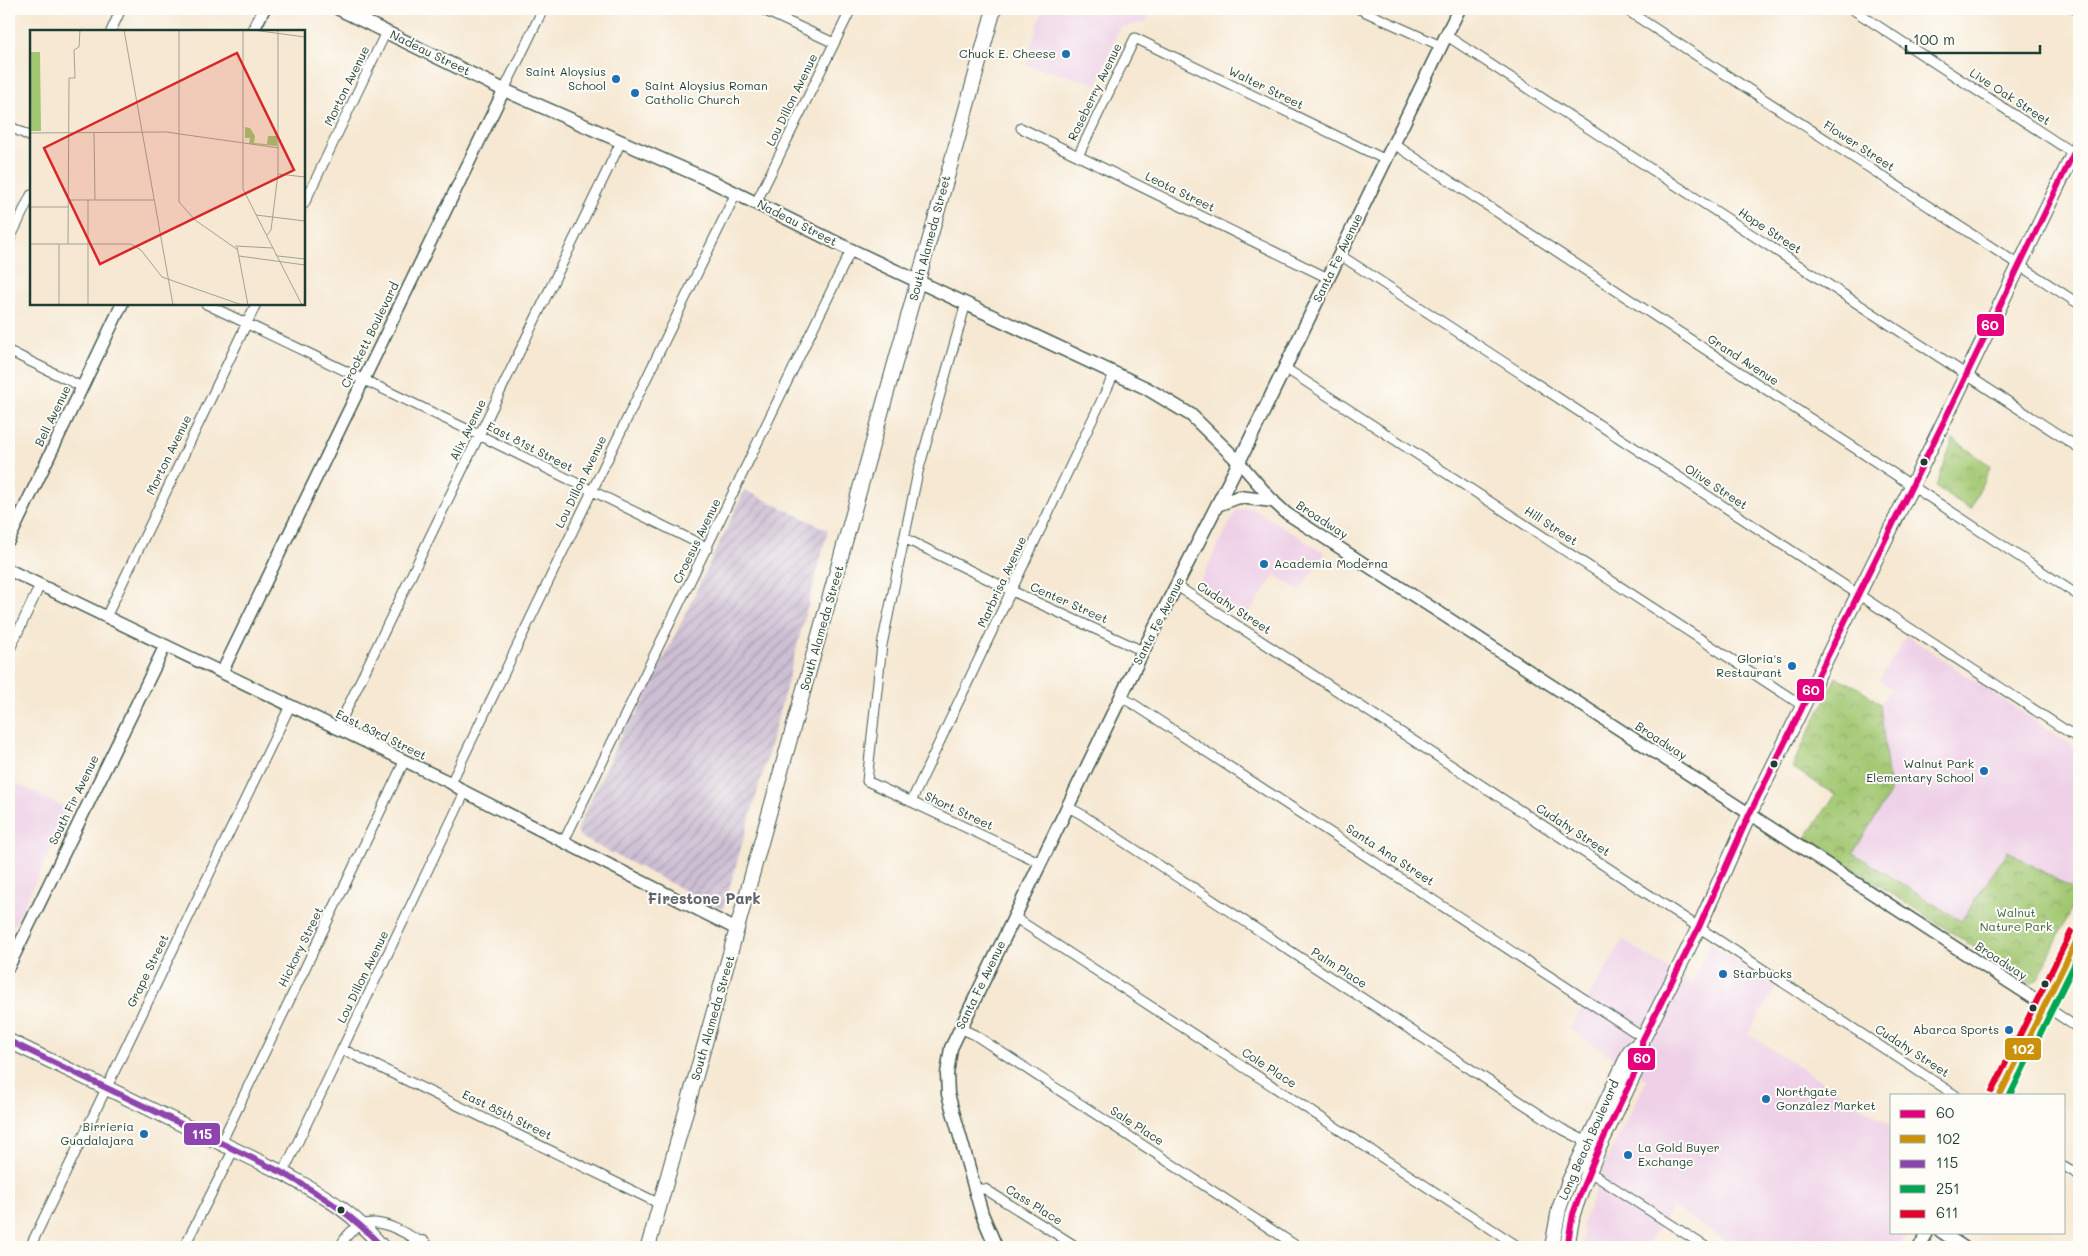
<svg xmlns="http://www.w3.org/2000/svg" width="2088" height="1256" viewBox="0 0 2088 1256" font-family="Mali,sans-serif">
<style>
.built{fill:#eed0e7}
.industrial{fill:url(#industrial-furrows)}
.park{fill:url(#park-crowns);stroke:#608252}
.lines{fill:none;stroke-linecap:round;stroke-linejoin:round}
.minor-casing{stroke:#3f574c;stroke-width:11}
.tertiary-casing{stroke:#3f574c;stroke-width:14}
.secondary-casing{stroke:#3f574c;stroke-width:15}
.primary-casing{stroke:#3f574c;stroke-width:16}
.minor{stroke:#fff;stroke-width:9}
.tertiary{stroke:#fff;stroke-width:11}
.secondary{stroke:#fff;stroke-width:12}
.primary{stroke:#fff;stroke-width:14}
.bus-1-casing{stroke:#fdfcf7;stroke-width:10}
.bus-2-casing{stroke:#fdfcf7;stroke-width:10}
.bus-3-casing{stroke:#fdfcf7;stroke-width:10}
.bus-4-casing{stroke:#fdfcf7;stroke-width:10}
.bus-5-casing{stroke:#fdfcf7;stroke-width:10}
.bus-1{stroke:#e5007d;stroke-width:6}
.bus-2{stroke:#cc910a;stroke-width:6}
.bus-3{stroke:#8e44ad;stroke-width:6}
.bus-4{stroke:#00a651;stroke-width:6}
.bus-5{stroke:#e4002b;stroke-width:6}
.poi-dot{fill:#1f6fb2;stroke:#fdfcf7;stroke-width:2}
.bus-dot{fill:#1f3d34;stroke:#fdfcf7;stroke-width:2}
.labels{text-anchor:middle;stroke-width:4;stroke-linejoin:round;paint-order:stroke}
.street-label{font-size:12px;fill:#1f3d34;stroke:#fdfcf7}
.poi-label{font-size:12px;fill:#1f3d34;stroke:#fdfcf7;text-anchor:end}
.park-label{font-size:12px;fill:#406043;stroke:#fdfcf7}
.quarter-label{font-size:15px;font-weight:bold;fill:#5f646e;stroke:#fdfcf7}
.inset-road{fill:none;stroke:#a0a493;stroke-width:1}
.view{fill:#d62828;fill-opacity:0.15;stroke:#d62828;stroke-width:2.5}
.inset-edge{fill:none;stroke:#1f3d34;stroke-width:2.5}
.line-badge{stroke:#fdfcf7;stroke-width:2}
.badge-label{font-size:14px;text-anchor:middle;font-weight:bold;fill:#fff}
</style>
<defs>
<pattern id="industrial-furrows" width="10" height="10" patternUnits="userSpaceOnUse" patternTransform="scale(1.25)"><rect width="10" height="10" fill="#ccbed3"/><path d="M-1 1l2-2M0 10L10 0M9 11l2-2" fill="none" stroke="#a59cac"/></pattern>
<pattern id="park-crowns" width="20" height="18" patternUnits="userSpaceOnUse" patternTransform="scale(1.25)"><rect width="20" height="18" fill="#a2c771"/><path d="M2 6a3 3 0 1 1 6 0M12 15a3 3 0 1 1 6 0" fill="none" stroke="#83a35e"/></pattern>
</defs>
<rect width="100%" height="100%" fill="#fdfcf7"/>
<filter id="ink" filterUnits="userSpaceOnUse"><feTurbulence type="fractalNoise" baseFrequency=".02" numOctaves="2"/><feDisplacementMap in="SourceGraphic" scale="10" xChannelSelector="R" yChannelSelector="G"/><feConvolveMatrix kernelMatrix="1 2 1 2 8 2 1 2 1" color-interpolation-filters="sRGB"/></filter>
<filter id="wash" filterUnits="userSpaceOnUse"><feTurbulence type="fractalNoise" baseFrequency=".0096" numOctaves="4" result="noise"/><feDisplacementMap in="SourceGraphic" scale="20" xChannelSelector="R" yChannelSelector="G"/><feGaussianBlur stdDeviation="1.12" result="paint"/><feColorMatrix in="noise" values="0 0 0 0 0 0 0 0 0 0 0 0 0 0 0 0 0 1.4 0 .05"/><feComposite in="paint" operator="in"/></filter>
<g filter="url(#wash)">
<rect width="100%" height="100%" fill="#f6e8d2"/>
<!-- built -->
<path class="built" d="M 1042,9 L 1152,9 L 1146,22 L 1119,28 L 1097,84 L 1026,65 Z
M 1250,507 L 1325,553 L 1300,591 L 1275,575 L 1246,617 L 1198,585 L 1236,511 Z
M 1907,636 L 2079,750 L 2079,893 L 2008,852 L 1961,921 L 1853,853 L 1890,793 L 1880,704 L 1891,689 L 1879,680 Z
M 9,780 L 70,810 L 9,936 Z
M 1623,940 L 1692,984 L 1710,944 L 1776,988 L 1748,1034 L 1892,1126 L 1892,1232 L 1907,1232 L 1899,1247 L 1735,1247 L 1673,1207 L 1645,1247 L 1582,1247 L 1583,1222 L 1605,1163 L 1647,1080 L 1570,1029 Z"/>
<!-- industrial -->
<path class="industrial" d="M 745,490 L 828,530 L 766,762 L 723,910 L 580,837 L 577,829 L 631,714 L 636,716 Z"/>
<!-- park -->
<path class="park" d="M 1953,439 L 1991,466 L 1970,509 L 1936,487 Z
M 1836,677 L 1861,689 L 1880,704 L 1890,793 L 1853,853 L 1961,921 L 2008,851 L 2079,893 L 2038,979 L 2031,984 L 1806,838 L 1835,795 L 1792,767 Z"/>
</g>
<g filter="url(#ink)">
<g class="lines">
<!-- minor casing -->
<g class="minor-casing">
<path id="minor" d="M 761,9 L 834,43
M 1359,9 L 1441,46
M 1625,9 L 2079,304
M 1852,9 L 2079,157
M 2075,9 L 2079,12
M 111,31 L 121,9
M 1447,36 L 2079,448
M 504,90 L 543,9
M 9,126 L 31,137
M 1021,128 L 1328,278
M 1394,144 L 2079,596
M 1078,156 L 1135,38 L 1386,160
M 756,203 L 851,9
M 304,204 L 386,32
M 9,241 L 31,195
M 1340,255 L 2079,739
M 966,303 L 918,472 L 882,645 L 867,781 L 1041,863
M 206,304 L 479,435 L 708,548
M 9,351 L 82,387
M 1285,368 L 1803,706
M 904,538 L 1012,591 L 1143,651
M 1177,586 L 1955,1095
M 106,617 L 256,304
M 9,651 L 40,585
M 1121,697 L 1135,705 L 1644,1038
M 337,729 L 621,142
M 451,783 L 736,193
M 911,802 L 1115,372
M 1068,807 L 1081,814 L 1562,1129 L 1591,1144
M 564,841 L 851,250
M 1014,917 L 1519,1247
M 2044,1005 L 2079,1029
M 960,1028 L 975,1035 L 1298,1247
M 342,1049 L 660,1204
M 221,1143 L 404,762
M 2064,1166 L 2079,1175
M 1585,1169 L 1706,1247
M 283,1173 L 465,792
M 976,1189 L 985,1189 L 1077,1247
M 30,1247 L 290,706
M 184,1247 L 234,1149
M 340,1247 C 363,1202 399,1231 431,1247"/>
</g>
<!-- tertiary casing -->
<g class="tertiary-casing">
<path id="tertiary" d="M 253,31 L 264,9
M 1239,462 L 1273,501 L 1286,513 L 2044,1005
M 9,540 L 122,304
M 9,570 L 451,783 L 465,792 L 738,930
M 222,672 L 504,90
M 9,966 L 165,646
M 2000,1095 L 2079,936
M 1941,1232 L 1964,1247
M 1919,1247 L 1928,1232"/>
</g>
<!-- secondary casing -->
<g class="secondary-casing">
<path id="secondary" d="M 339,9 L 504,90 L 711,181 L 851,250 L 1146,388 L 1191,415 L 1239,462
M 1217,505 L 1239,497 L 1273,501
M 996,1247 L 982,1214 L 948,1094 L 947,1074 L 951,1048 L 1143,651 L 1239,462 L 1459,9"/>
</g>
<!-- primary casing -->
<g class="primary-casing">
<path id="primary" d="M 9,1041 L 283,1173 C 325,1197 350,1209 382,1247
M 412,1247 L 423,1243
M 648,1247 L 994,9
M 1552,1247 L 1559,1209 L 1569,1181 L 1630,1051 L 1642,1041
M 1567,1247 L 1573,1214 L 1582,1189 L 1599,1148 L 1642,1058 L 1642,1041 L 1699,927 L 1749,815 L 1946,417 L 2079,142"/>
</g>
<!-- minor -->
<use href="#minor" class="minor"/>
<!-- tertiary -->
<use href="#tertiary" class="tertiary"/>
<!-- secondary -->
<use href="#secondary" class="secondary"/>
<!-- primary -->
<use href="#primary" class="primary"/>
<!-- bus-1 casing -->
<g class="bus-1-casing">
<path id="bus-1" d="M 1567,1247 L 1573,1214 L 1582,1189 L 1599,1148 L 1642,1058 L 1642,1041 L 1699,927 L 1749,815 L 1946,417 L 2079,142"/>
</g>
<!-- bus-2 casing -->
<g class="bus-2-casing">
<path id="bus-2" d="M 2000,1095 L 2079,936"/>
</g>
<!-- bus-3 casing -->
<g class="bus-3-casing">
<path id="bus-3" d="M 9,1041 L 283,1173 C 320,1194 353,1215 382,1247"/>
</g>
<!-- bus-4 casing -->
<g class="bus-4-casing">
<path id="bus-4" d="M 2010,1095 L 2079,955"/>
</g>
<!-- bus-5 casing -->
<g class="bus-5-casing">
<path id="bus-5" d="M 1992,1091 L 2071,932"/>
</g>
<!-- bus-1 -->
<use href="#bus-1" class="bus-1"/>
<!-- bus-2 -->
<use href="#bus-2" class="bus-2"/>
<!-- bus-3 -->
<use href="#bus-3" class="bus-3"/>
<!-- bus-4 -->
<use href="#bus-4" class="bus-4"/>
<!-- bus-5 -->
<use href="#bus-5" class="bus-5"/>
</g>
</g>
<!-- markers -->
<g class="poi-dot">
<circle cx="1066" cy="54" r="5"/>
<circle cx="616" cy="79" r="5"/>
<circle cx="635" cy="93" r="5"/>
<circle cx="1264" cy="564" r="5"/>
<circle cx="1792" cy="666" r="5"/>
<circle cx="1984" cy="771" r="5"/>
<circle cx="1723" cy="974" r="5"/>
<circle cx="2009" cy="1030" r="5"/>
<circle cx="1766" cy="1099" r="5"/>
<circle cx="144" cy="1134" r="5"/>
<circle cx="1628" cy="1155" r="5"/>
</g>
<g class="bus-dot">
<circle cx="1924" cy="462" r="4.5"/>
<circle cx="1774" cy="764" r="4.5"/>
<circle cx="2045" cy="984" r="4.5"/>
<circle cx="2033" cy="1008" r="4.5"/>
<circle cx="341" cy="1210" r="4.5"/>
</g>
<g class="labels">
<!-- street labels -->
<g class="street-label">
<text transform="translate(430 53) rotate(26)" y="4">Nadeau Street</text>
<text transform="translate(347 86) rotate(-64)" y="4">Morton Avenue</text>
<text transform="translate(1266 88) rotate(26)" y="4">Walter Street</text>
<text transform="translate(1095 92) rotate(-64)" y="4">Roseberry Avenue</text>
<text transform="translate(2010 97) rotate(33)" y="4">Live Oak Street</text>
<text transform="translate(792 100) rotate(-64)" y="4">Lou Dillon Avenue</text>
<text transform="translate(1859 146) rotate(33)" y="4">Flower Street</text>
<text transform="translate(1180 192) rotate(26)" y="4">Leota Street</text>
<text transform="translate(797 223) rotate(27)" y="4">Nadeau Street</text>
<text transform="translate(1770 231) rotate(33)" y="4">Hope Street</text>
<text transform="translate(930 238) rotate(-75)" y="4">South Alameda Street</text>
<text transform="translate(1338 258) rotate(-64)" y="4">Santa Fe Avenue</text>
<text transform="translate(370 335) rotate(-64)" y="4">Crockett Boulevard</text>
<text transform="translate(1743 360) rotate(33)" y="4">Grand Avenue</text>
<text transform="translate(53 416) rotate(-64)" y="4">Bell Avenue</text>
<text transform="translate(468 430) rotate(-64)" y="4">Alix Avenue</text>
<text transform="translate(530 447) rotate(27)" y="4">East 81st Street</text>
<text transform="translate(169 455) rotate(-64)" y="4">Morton Avenue</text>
<text transform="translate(581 482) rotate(-64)" y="4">Lou Dillon Avenue</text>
<text transform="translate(1716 487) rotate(33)" y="4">Olive Street</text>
<text transform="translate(1322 520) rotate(33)" y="4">Broadway</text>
<text transform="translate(1551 526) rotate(33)" y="4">Hill Street</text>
<text transform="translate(697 541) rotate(-64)" y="4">Croesus Avenue</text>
<text transform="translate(1002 582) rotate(-65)" y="4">Marbrisa Avenue</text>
<text transform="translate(1069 603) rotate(24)" y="4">Center Street</text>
<text transform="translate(1234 608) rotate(33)" y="4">Cudahy Street</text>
<text transform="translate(1159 621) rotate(-63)" y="4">Santa Fe Avenue</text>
<text transform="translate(822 628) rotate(-74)" y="4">South Alameda Street</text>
<text transform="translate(381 735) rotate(26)" y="4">East 83rd Street</text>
<text transform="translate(1661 741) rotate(33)" y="4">Broadway</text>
<text transform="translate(74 800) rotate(-64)" y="4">South Fir Avenue</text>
<text transform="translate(959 811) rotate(25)" y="4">Short Street</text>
<text transform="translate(1573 830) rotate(33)" y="4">Cudahy Street</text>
<text transform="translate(1390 855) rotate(33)" y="4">Santa Ana Street</text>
<text transform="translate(301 947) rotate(-64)" y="4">Hickory Street</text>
<text transform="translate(2001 961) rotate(33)" y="4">Broadway</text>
<text transform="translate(1339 968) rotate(33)" y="4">Palm Place</text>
<text transform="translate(148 971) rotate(-64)" y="4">Grape Street</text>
<text transform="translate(363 977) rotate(-64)" y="4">Lou Dillon Avenue</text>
<text transform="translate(981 985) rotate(-64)" y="4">Santa Fe Avenue</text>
<text transform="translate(713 1018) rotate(-74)" y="4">South Alameda Street</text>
<text transform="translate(1912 1051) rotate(33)" y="4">Cudahy Street</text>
<text transform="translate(1269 1068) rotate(33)" y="4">Cole Place</text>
<text transform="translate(507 1115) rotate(26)" y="4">East 85th Street</text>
<text transform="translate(1137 1126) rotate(33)" y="4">Sale Place</text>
<text transform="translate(1589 1140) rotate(-66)" y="4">Long Beach Boulevard</text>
<text transform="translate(1034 1205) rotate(32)" y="4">Cass Place</text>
</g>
<!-- poi labels -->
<g class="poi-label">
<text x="1056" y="58">Chuck E. Cheese</text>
<text x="606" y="76">Saint Aloysius<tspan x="606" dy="14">School</tspan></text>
<text x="645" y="90" text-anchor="start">Saint Aloysius Roman<tspan x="645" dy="14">Catholic Church</tspan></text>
<text x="1274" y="568" text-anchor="start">Academia Moderna</text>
<text x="1782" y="663">Gloria's<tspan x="1782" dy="14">Restaurant</tspan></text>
<text x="1974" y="768">Walnut Park<tspan x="1974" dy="14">Elementary School</tspan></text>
<text x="1733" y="978" text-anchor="start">Starbucks</text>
<text x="1999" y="1034">Abarca Sports</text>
<text x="1776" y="1096" text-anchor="start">Northgate<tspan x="1776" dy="14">González Market</tspan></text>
<text x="134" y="1131">Birrieria<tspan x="134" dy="14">Guadalajara</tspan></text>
<text x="1638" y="1152" text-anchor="start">La Gold Buyer<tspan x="1638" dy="14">Exchange</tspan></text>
</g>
<!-- park labels -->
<g class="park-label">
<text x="2016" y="917">Walnut<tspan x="2016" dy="14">Nature Park</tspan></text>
</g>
<!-- quarter labels -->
<g class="quarter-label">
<text x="704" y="904">Firestone Park</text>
</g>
</g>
<!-- overview -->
<g transform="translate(30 30)">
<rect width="275" height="275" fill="#f6e8d2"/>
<path d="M 0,22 L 10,22 L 11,101 L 0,101 ZM 215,97 L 220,98 L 225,106 L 224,113 L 237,114 L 238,106 L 247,106 L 247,116 L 219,114 L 220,108 L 215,108 Z" fill="#a2c771"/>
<path class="inset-road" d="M 94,0 L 143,275M 149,0 L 149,172 L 165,190 L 208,220M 213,0 L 213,159 L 247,226M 223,0 L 275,7M 0,103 L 137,102 L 150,104M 64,103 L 65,170M 150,104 L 249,118M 248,144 L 275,147M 39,170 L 124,170M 58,170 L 58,275M 0,177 L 38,177M 226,185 L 275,191M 237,205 L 241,200 L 248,144 L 248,0M 0,214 L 101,214 L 111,220 L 132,247 L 212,275M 29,214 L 29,275M 38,214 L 39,48 L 45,48 L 44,20 L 49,17 L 50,0M 205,216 L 243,218M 207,217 L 218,275M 246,224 L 272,275M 209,226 L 275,235M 248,226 L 275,229"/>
<path class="view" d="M 207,23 L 264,140 L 70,234 L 14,118 Z"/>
<rect width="275" height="275" class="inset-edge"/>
</g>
<g class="line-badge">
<rect x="1976" y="313" width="29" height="24" rx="5" fill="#e5007d"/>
<rect x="1796" y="678" width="29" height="24" rx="5" fill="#e5007d"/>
<rect x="2004" y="1037" width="38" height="24" rx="5" fill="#cc910a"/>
<rect x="1627" y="1047" width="29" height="24" rx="5" fill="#e5007d"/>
<rect x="183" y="1122" width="38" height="24" rx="5" fill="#8e44ad"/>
</g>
<g class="badge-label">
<text x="1990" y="330">60</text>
<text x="1811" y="695">60</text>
<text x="2023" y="1054">102</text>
<text x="1642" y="1063">60</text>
<text x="202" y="1139">115</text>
</g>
<!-- margin -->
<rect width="2088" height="1256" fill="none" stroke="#fdfcf7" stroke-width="30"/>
<!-- legend -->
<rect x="1890" y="1094" width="175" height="140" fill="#fdfcf7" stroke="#a4b0a9"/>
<rect x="1900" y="1110" width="25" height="8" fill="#e5007d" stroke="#a4b0a9"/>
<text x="1936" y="1118" font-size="15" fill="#1f3d34">60</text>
<rect x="1900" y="1135" width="25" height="8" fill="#cc910a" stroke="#a4b0a9"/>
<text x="1936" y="1144" font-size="15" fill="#1f3d34">102</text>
<rect x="1900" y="1160" width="25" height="8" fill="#8e44ad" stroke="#a4b0a9"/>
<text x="1936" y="1168" font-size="15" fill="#1f3d34">115</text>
<rect x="1900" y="1185" width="25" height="8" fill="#00a651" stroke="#a4b0a9"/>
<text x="1936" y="1194" font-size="15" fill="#1f3d34">251</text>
<rect x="1900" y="1210" width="25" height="8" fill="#e4002b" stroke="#a4b0a9"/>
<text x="1936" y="1218" font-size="15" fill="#1f3d34">611</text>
<!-- scale -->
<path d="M1906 45v8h134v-8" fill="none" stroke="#1f3d34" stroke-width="2.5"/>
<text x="1913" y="45" font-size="15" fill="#1f3d34" stroke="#fdfcf7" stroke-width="4" paint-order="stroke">100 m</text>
</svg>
